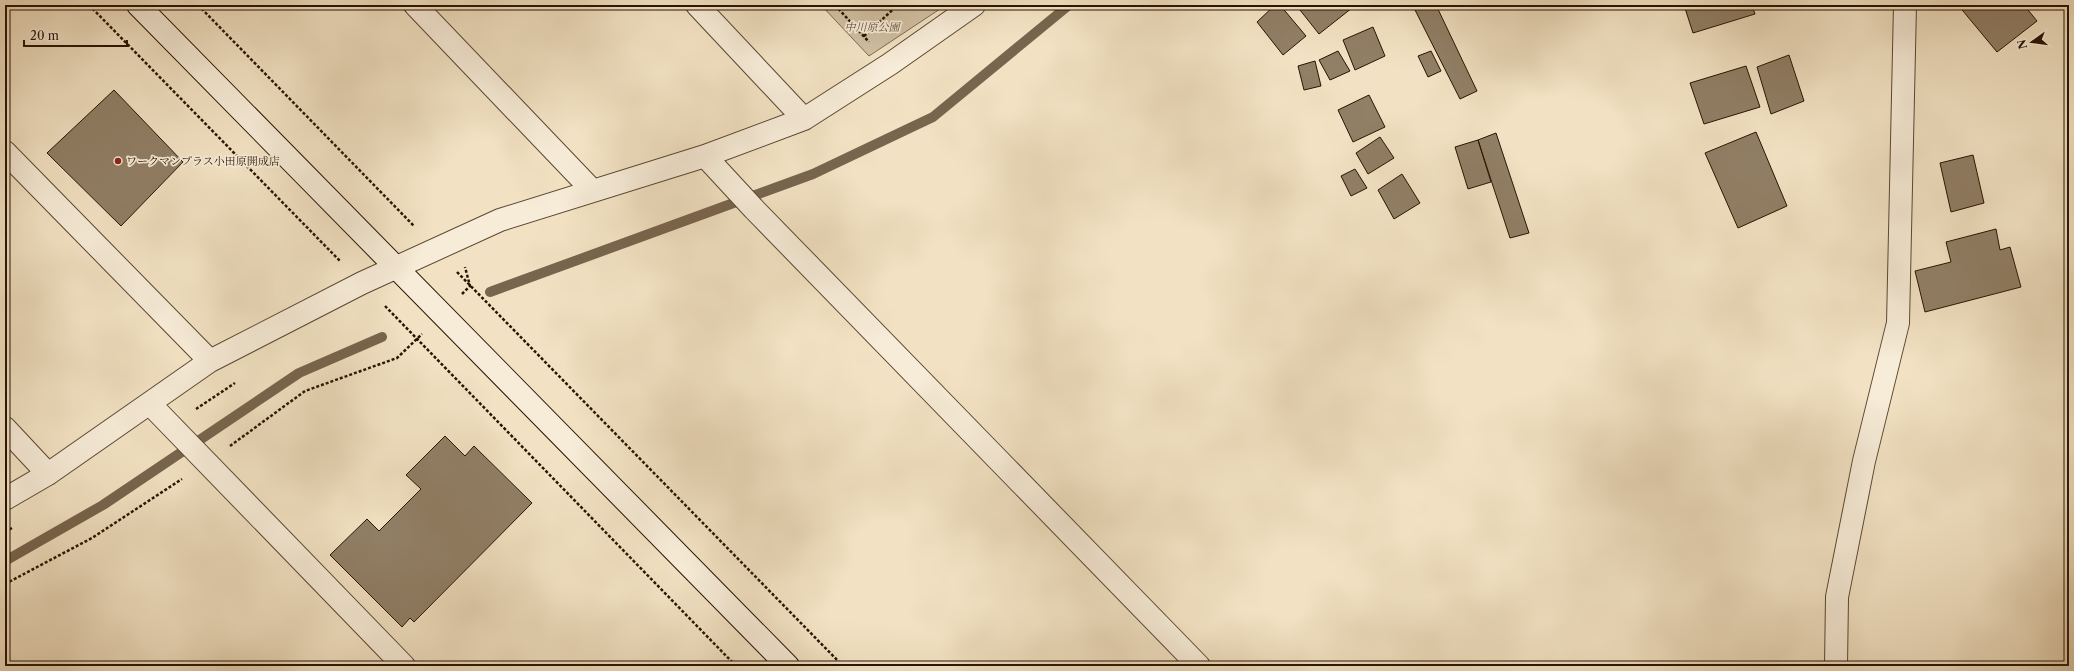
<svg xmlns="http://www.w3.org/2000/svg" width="2074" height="671" viewBox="0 0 2074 671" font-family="'Libre Caslon Text','Noto Serif JP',serif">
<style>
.green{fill:#d0bfa2;stroke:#7c6952}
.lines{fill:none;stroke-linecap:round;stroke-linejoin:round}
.stream{stroke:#78654e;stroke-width:10}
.building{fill:#917f66;stroke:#281302}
.street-casing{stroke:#5a4732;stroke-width:24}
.secondary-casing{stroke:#281302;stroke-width:24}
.path{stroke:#281302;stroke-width:2.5;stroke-dasharray:3 2;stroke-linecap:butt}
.street{stroke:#f7ecd8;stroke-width:22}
.secondary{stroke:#f7ecd8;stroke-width:22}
.poi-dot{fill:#8f2418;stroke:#f7ecd8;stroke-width:1.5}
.labels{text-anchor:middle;stroke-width:3.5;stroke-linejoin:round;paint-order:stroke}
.park-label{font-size:11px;font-style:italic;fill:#634f3a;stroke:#f7ecd8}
.poi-label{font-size:11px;fill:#281302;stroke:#f7ecd8;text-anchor:start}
</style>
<rect width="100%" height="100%" fill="#f2e2c3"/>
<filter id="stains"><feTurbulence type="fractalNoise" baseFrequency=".005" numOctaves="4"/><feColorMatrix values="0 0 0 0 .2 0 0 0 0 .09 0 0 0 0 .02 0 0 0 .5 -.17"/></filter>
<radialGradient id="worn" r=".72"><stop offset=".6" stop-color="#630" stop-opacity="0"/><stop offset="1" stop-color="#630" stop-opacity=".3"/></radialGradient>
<!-- green -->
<path class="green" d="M 821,5 L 946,5 L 869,56 Z"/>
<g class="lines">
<!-- stream -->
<path class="stream" d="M 490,292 L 813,174 L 933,117 L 1069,5
M 5,561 L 103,505 L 299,373 L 382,337"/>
</g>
<!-- building -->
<path class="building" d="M 1275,5 L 1280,5 L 1306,36 L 1283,55 L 1257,22 Z
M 1296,5 L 1350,5 L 1352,8 L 1319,34 Z
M 1436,5 L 1477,91 L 1460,99 L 1413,6 Z
M 1684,5 L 1752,5 L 1755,14 L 1693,33 Z
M 1958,5 L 2024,5 L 2037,21 L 1997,52 Z
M 1373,27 L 1385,56 L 1355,70 L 1343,40 Z
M 1338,51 L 1350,71 L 1330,80 L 1319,60 Z
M 1431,51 L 1441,71 L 1428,77 L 1418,56 Z
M 1789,55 L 1804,101 L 1771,114 L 1757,67 Z
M 1315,61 L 1321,86 L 1304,90 L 1298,66 Z
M 1746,66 L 1760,107 L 1704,124 L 1690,83 Z
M 114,90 L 183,162 L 121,226 L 47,153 Z
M 1369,95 L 1385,127 L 1353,142 L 1338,110 Z
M 1756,132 L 1787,206 L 1738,228 L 1705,153 Z
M 1496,133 L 1529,233 L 1510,238 L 1478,140 Z
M 1380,137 L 1394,158 L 1368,174 L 1356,153 Z
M 1478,140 L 1491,182 L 1468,189 L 1455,147 Z
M 1973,155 L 1984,203 L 1951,212 L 1940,163 Z
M 1355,169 L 1367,188 L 1351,196 L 1341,176 Z
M 1402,174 L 1420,203 L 1394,219 L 1378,190 Z
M 1996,229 L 2000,250 L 2010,247 L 2021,287 L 1925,312 L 1915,271 L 1951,262 L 1946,242 Z
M 445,436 L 465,456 L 474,446 L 532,503 L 414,622 L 410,618 L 402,627 L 330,555 L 367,519 L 379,531 L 421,489 L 406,475 Z"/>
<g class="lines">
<!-- street casing -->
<g class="street-casing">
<path id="street" d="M 415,5 L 592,190
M 697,5 L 804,119
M 5,152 L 210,361
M 705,156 L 754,209 L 1199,666
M 150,404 L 404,666
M 5,428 L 48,474
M 5,499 L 48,474 L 210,361 L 362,283 L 500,220 L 705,156 L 804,119 L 890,64 L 974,5
M 1836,666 L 1837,597 L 1864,461 L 1898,323 L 1905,5"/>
</g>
<!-- secondary casing -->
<g class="secondary-casing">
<path id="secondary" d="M 138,5 L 788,666"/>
</g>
<!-- path -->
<path class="path" d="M 89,5 L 340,261
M 198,5 L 414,226
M 835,5 L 869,42
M 864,36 L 898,5
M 457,272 L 843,666
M 462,294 L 470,286 L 465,267
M 385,306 L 736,666
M 196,409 L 235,383
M 230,446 L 305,391 L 397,358 L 422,334
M 5,532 L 12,528
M 5,584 L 92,538 L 182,479"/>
<!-- street -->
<use href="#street" class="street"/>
<!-- secondary -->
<use href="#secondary" class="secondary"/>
</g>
<!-- markers -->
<circle class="poi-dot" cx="118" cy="161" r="4"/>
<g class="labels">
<!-- park labels -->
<g class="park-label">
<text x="872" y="31">中川原公園</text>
</g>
<!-- poi labels -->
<g class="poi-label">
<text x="126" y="165">ワークマンプラス小田原開成店</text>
</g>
</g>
<!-- margin -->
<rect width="2074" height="671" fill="none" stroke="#f2e2c3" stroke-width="20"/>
<rect x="6" y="6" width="2062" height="659" fill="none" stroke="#281302" stroke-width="2"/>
<rect x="10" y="10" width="2054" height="651" fill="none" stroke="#281302"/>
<!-- north arrow -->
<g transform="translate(2032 42) rotate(256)" stroke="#f7ecd8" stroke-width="3" paint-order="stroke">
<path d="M0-3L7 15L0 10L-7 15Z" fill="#281302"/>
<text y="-6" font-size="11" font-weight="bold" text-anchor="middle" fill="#281302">N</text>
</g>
<!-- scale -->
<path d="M24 40v6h103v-6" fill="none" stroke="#281302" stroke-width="2"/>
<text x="30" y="40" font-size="12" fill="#281302" stroke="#f7ecd8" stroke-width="3" paint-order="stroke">20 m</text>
<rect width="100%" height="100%" filter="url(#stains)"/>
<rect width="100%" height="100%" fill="url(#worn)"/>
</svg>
